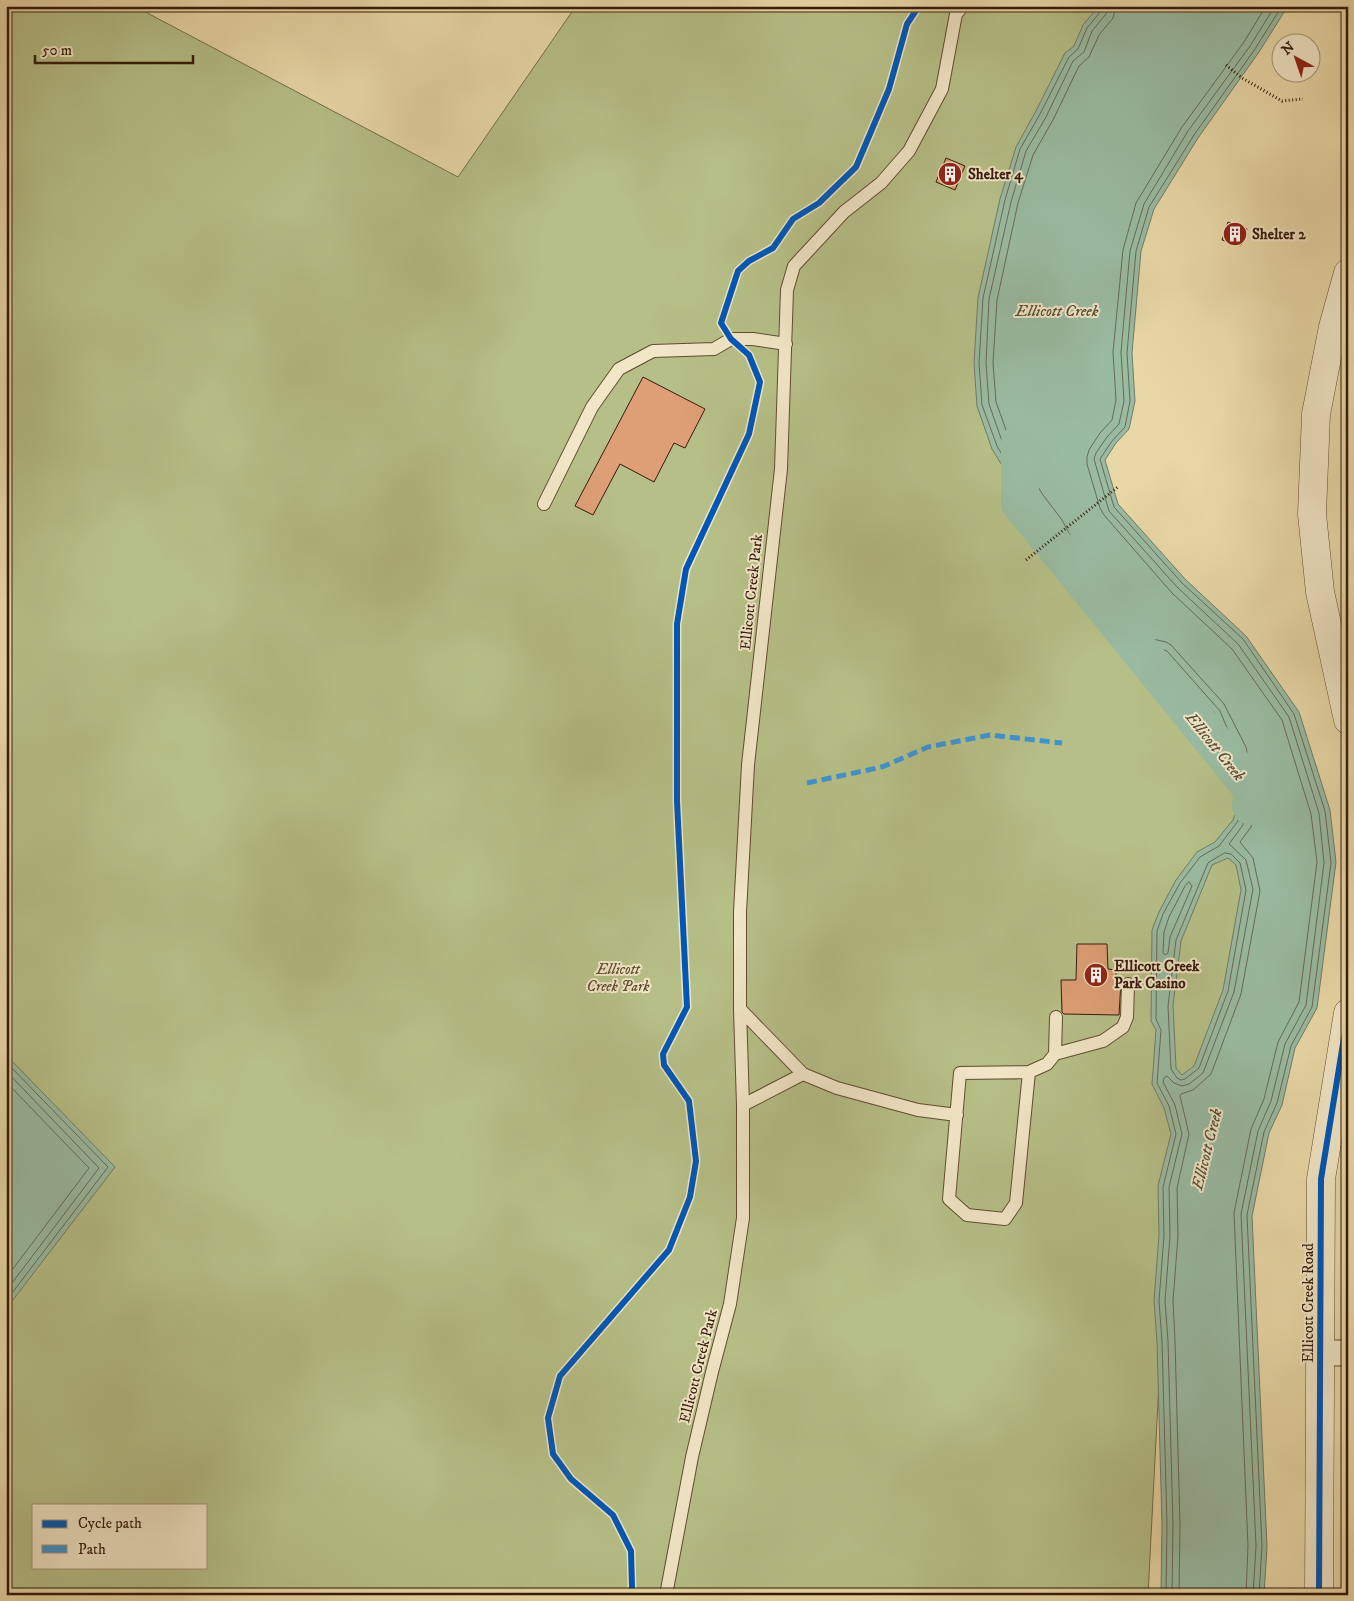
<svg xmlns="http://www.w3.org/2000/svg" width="1354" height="1601" viewBox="0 0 1354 1601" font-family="'IM FELL DW Pica',serif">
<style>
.green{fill:#b6bf87;stroke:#766c49;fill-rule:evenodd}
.water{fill:#99bba2;stroke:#717b66;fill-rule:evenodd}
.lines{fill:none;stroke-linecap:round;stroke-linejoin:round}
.shore{stroke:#676a56;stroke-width:1}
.river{stroke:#99bba2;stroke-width:38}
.building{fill:#de9f76;stroke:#351a0b}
.service-casing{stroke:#624a32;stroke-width:14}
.minor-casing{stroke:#624a32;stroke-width:27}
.tertiary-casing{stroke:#624a32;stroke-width:29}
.path{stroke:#351a0b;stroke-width:3;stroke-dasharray:1 2.5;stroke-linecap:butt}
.service{stroke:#f1e6c6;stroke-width:12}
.minor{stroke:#f1e6c6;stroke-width:25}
.tertiary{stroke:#f1e6c6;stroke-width:28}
.quiet{stroke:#3e94d2;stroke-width:5;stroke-dasharray:10 5;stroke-linecap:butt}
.cycleway-casing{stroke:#f1e6c6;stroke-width:9}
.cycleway{stroke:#0057b8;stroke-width:6}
.labels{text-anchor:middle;stroke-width:4;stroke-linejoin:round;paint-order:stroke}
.poi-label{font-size:15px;font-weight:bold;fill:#351a0b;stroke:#f1e6c6;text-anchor:start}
.street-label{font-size:15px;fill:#351a0b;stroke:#f1e6c6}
.park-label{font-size:15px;font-style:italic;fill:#5c4c30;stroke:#f1e6c6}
.water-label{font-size:16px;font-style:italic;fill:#534a38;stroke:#f1e6c6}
</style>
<rect width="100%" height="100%" fill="#e9d8a7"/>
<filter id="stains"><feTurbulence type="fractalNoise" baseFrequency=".004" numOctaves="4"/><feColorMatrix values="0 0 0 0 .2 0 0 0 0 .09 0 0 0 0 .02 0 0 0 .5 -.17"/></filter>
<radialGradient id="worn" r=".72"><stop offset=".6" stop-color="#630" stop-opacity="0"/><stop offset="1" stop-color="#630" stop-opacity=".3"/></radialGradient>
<!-- green -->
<path class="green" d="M 6,6 L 134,6 L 458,177 L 576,6 L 1201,6 L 1021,233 L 1020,503 L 1253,790 L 1223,1080 L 1162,1324 L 1148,1595 L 6,1595 ZM 34,1505 L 206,1505 L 206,1567 L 34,1567 Z"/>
<!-- water -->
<path class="water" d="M 1099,6 L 1288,6 L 1259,52 L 1198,138 L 1154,209 L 1141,251 L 1132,353 L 1135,401 L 1129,429 L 1116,443 L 1105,460 L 1118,504 L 1185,579 L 1246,636 L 1299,712 L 1330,810 L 1336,862 L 1317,1008 L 1295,1048 L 1282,1105 L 1269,1133 L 1252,1216 L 1267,1547 L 1264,1595 L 1161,1595 L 1162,1525 L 1157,1341 L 1154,1301 L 1159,1235 L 1158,1186 L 1171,1134 L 1164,1108 L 1152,1084 L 1156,1030 L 1151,1021 L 1152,930 L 1159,912 L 1176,880 L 1197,852 L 1215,842 L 1233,820 L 1238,803 L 1229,753 L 1221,740 L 1210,715 L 1159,660 L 1139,655 L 1087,596 L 1060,555 L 1047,531 L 1027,506 L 992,449 L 977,406 L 974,363 L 978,298 L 1000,199 L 1016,147 L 1036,111 L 1065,53 L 1074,46 L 1083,25 ZM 1228,858 L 1236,865 L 1241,890 L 1223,990 L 1194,1066 L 1182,1075 L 1176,1068 L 1173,1005 L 1181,941 L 1212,865 Z
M 6,1055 L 115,1167 L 6,1309 Z"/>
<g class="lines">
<!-- shore -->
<path class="shore" d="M 1102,6 L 1101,11 L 1087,28 L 1078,49 L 1069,57 L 1040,114 L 1020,149 L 1005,200 L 983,298 L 979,363 L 982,405 L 997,446 L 1031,503 L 1051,528 L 1065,553 L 1091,593 L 1141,650 L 1163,656 L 1214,712 L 1225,738 L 1233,752 L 1243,803 L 1238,821 L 1219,846 L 1200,857 L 1180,883 L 1163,914 L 1157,931 L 1156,1019 L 1161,1030 L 1157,1083 L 1169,1106 L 1176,1134 L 1163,1187 L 1164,1236 L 1159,1301 L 1162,1341 L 1167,1525 L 1166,1595
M 1108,6 L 1106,14 L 1092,31 L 1084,52 L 1073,61 L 1046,117 L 1026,151 L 1011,202 L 989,299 L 986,363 L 989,404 L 1003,444 L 1036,500 L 1056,524 L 1070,549 L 1096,589 L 1144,645 L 1167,651 L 1220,711 L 1230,735 L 1239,749 L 1249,803 L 1243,825 L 1229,844 L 1246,860 L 1253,889 L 1234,992 L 1203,1073 L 1189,1084 L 1182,1086 L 1174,1083 L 1167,1076 L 1164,1078 L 1163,1082 L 1175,1105 L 1182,1134 L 1169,1187 L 1170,1236 L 1165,1301 L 1168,1341 L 1173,1525 L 1172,1595
M 1116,6 L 1113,18 L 1099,35 L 1089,57 L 1079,66 L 1053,120 L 1033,155 L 1018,203 L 997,300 L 993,363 L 996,402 L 1010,441 L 1043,495 L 1062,520 L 1076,546 L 1102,584 L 1148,638 L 1166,642 L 1171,645 L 1224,704 L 1246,747 L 1256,805 L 1251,827 L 1240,842 L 1253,858 L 1260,891 L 1241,994 L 1211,1074 L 1193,1090 L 1181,1094 L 1180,1096 L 1189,1134 L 1177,1188 L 1178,1236 L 1173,1301 L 1175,1341 L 1180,1525 L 1179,1595
M 1225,853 L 1231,854 L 1240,863 L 1246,890 L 1228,991 L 1199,1068 L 1185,1079 L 1181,1080 L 1177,1078 L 1171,1069 L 1168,1006 L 1176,940 L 1208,863 Z
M 1189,882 L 1192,886 L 1170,937 L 1168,953 L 1165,955 L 1163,953 L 1164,932 L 1169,917 L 1185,886 Z
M 6,1062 L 108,1167 L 6,1301
M 6,1071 L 99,1168 L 6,1291
M 6,1082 L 89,1168 L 6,1278
M 1246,1595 L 1248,1546 L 1234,1213 L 1251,1129 L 1264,1099 L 1278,1042 L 1299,1002 L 1317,862 L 1311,814 L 1282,720 L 1232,649 L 1172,593 L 1104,515 L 1100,508 L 1087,464 L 1087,457 L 1089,450 L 1100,433 L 1112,420 L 1116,400 L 1113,352 L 1123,250 L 1136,203 L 1182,127 L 1244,42 L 1266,6
M 1253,1595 L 1256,1546 L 1241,1214 L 1258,1131 L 1271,1101 L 1285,1044 L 1306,1005 L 1324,863 L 1319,813 L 1289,717 L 1238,644 L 1177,587 L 1109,511 L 1094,459 L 1096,453 L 1107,437 L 1119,424 L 1124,401 L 1121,352 L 1130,251 L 1144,204 L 1188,131 L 1250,46 L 1275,6
M 1259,1595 L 1262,1546 L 1247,1215 L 1264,1132 L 1277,1103 L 1291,1046 L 1312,1007 L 1331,863 L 1325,811 L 1294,714 L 1243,639 L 1182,583 L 1114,507 L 1100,459 L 1112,441 L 1125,427 L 1130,401 L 1127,353 L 1136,251 L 1149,207 L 1194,135 L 1255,49 L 1282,6"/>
<!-- river -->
<path class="river" d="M 1020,443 L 1020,503 L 1253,790 L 1251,806"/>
</g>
<!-- building -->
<path class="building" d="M 946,158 L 965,166 L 955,190 L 936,182 Z
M 1228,222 L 1247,229 L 1241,245 L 1222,240 Z
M 643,377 L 705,409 L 685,448 L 674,443 L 654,482 L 620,464 L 593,515 L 575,506 Z
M 1077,944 L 1107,944 L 1108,969 L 1116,970 L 1116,981 L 1121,981 L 1119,1015 L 1064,1014 L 1062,1012 L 1061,980 L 1076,980 Z"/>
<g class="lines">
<!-- service casing -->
<g class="service-casing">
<path id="service" d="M 544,504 L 592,407 L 619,369 L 653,351 L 714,349 L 731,339 L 753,339 L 786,344
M 740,1009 L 803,1074 L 837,1088 L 918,1110 L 957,1115
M 1055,1054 L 1056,1017
M 1029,1072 L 1016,1203 L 1005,1219 L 967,1215 L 949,1199 L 960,1073 L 1029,1072 L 1047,1064 L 1055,1054 L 1103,1041 L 1123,1027 L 1127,1017 L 1128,984
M 743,1105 L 803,1074
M 666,1595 L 692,1457 L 712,1372 L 730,1304 L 743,1218 L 743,1105 L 740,1009 L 740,912 L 748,765 L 781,469 L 787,290 L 794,266 L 844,212 L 881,183 L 909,151 L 942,89 L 956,14 L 963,6"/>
</g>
<!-- minor casing -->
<g class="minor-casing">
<path id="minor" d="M 1320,1353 L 1348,1353"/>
</g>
<!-- tertiary casing -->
<g class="tertiary-casing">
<path id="tertiary" d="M 1348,273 L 1333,327 L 1316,414 L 1312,514 L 1320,592 L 1348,720
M 1319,1595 L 1321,1179 L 1348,1013"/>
</g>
<!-- path -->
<path class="path" d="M 1226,65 L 1242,78 L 1282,101 L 1303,99
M 1026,560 L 1119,486"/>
<!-- service -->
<use href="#service" class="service"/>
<!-- minor -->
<use href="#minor" class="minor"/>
<!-- tertiary -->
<use href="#tertiary" class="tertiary"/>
<!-- quiet -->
<path class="quiet" d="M 807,783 L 882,767 L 928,747 L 990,735 L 1062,743"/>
<!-- cycleway casing -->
<g class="cycleway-casing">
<path id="cycleway" d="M 629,1595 L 632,1587 L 631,1551 L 613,1515 L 571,1479 L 553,1454 L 548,1418 L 560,1376 L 669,1250 L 690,1197 L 696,1161 L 689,1101 L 664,1065 L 663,1054 L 687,1007 L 677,801 L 677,624 L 686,569 L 749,434 L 760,382 L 749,355 L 731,339 L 721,323 L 738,271 L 749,261 L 773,248 L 793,219 L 819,203 L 856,167 L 889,89 L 907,24 L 919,6
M 1319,1595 L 1321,1179 L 1348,1013"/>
</g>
<!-- cycleway -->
<use href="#cycleway" class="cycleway"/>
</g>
<!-- icons -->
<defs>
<g id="building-disc" transform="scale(1.25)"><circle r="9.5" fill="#8f2418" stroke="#f1e6c6"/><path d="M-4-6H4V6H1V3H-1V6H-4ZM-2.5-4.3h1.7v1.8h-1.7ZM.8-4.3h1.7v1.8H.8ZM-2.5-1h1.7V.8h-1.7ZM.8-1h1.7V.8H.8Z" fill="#fff"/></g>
</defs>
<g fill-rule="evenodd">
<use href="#building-disc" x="950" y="174"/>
<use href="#building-disc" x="1235" y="234"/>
<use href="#building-disc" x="1096" y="975"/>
</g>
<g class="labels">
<!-- poi labels -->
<g class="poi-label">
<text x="968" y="179">Shelter 4</text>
<text x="1252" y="239">Shelter 2</text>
<text x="1114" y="971">Ellicott Creek<tspan x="1114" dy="17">Park Casino</tspan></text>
</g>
<!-- street labels -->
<g class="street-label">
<text transform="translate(751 592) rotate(-84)" y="5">Ellicott Creek Park</text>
<text transform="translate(1308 1303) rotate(-90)" y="5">Ellicott Creek Road</text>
<text transform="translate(698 1366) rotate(-76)" y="5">Ellicott Creek Park</text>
</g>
<!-- park labels -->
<g class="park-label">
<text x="618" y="974">Ellicott<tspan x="618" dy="17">Creek Park</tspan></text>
</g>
<!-- water labels -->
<g class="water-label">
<text x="1057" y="316">Ellicott Creek</text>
<text transform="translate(1216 746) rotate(51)" y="6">Ellicott Creek</text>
<text transform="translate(1206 1149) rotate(-76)" y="6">Ellicott Creek</text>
</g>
</g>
<!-- margin -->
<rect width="1354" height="1601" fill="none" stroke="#e9d8a7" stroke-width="25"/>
<rect x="8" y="8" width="1339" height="1586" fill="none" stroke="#351a0b" stroke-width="2.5"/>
<rect x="12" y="12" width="1329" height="1576" fill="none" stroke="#351a0b"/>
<!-- legend -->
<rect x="32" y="1504" width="175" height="65" fill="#f1e6c6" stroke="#a6947b"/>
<rect x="42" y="1520" width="25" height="8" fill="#0057b8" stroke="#a6947b"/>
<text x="78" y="1528" font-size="15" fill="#351a0b">Cycle path</text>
<rect x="42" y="1545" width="25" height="8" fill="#3e94d2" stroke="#a6947b"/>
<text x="78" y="1554" font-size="15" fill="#351a0b">Path</text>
<!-- north arrow -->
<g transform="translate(1296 58) rotate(320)"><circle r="24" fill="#f1e6c6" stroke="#a6947b"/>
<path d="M0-4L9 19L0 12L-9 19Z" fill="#8f2418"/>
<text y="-8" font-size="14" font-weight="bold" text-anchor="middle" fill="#351a0b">N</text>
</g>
<!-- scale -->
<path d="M35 55v8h158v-8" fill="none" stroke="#351a0b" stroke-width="2.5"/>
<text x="42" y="55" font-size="15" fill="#351a0b" stroke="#f1e6c6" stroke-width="4" paint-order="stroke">50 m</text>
<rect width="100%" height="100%" filter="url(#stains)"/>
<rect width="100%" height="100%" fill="url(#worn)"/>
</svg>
